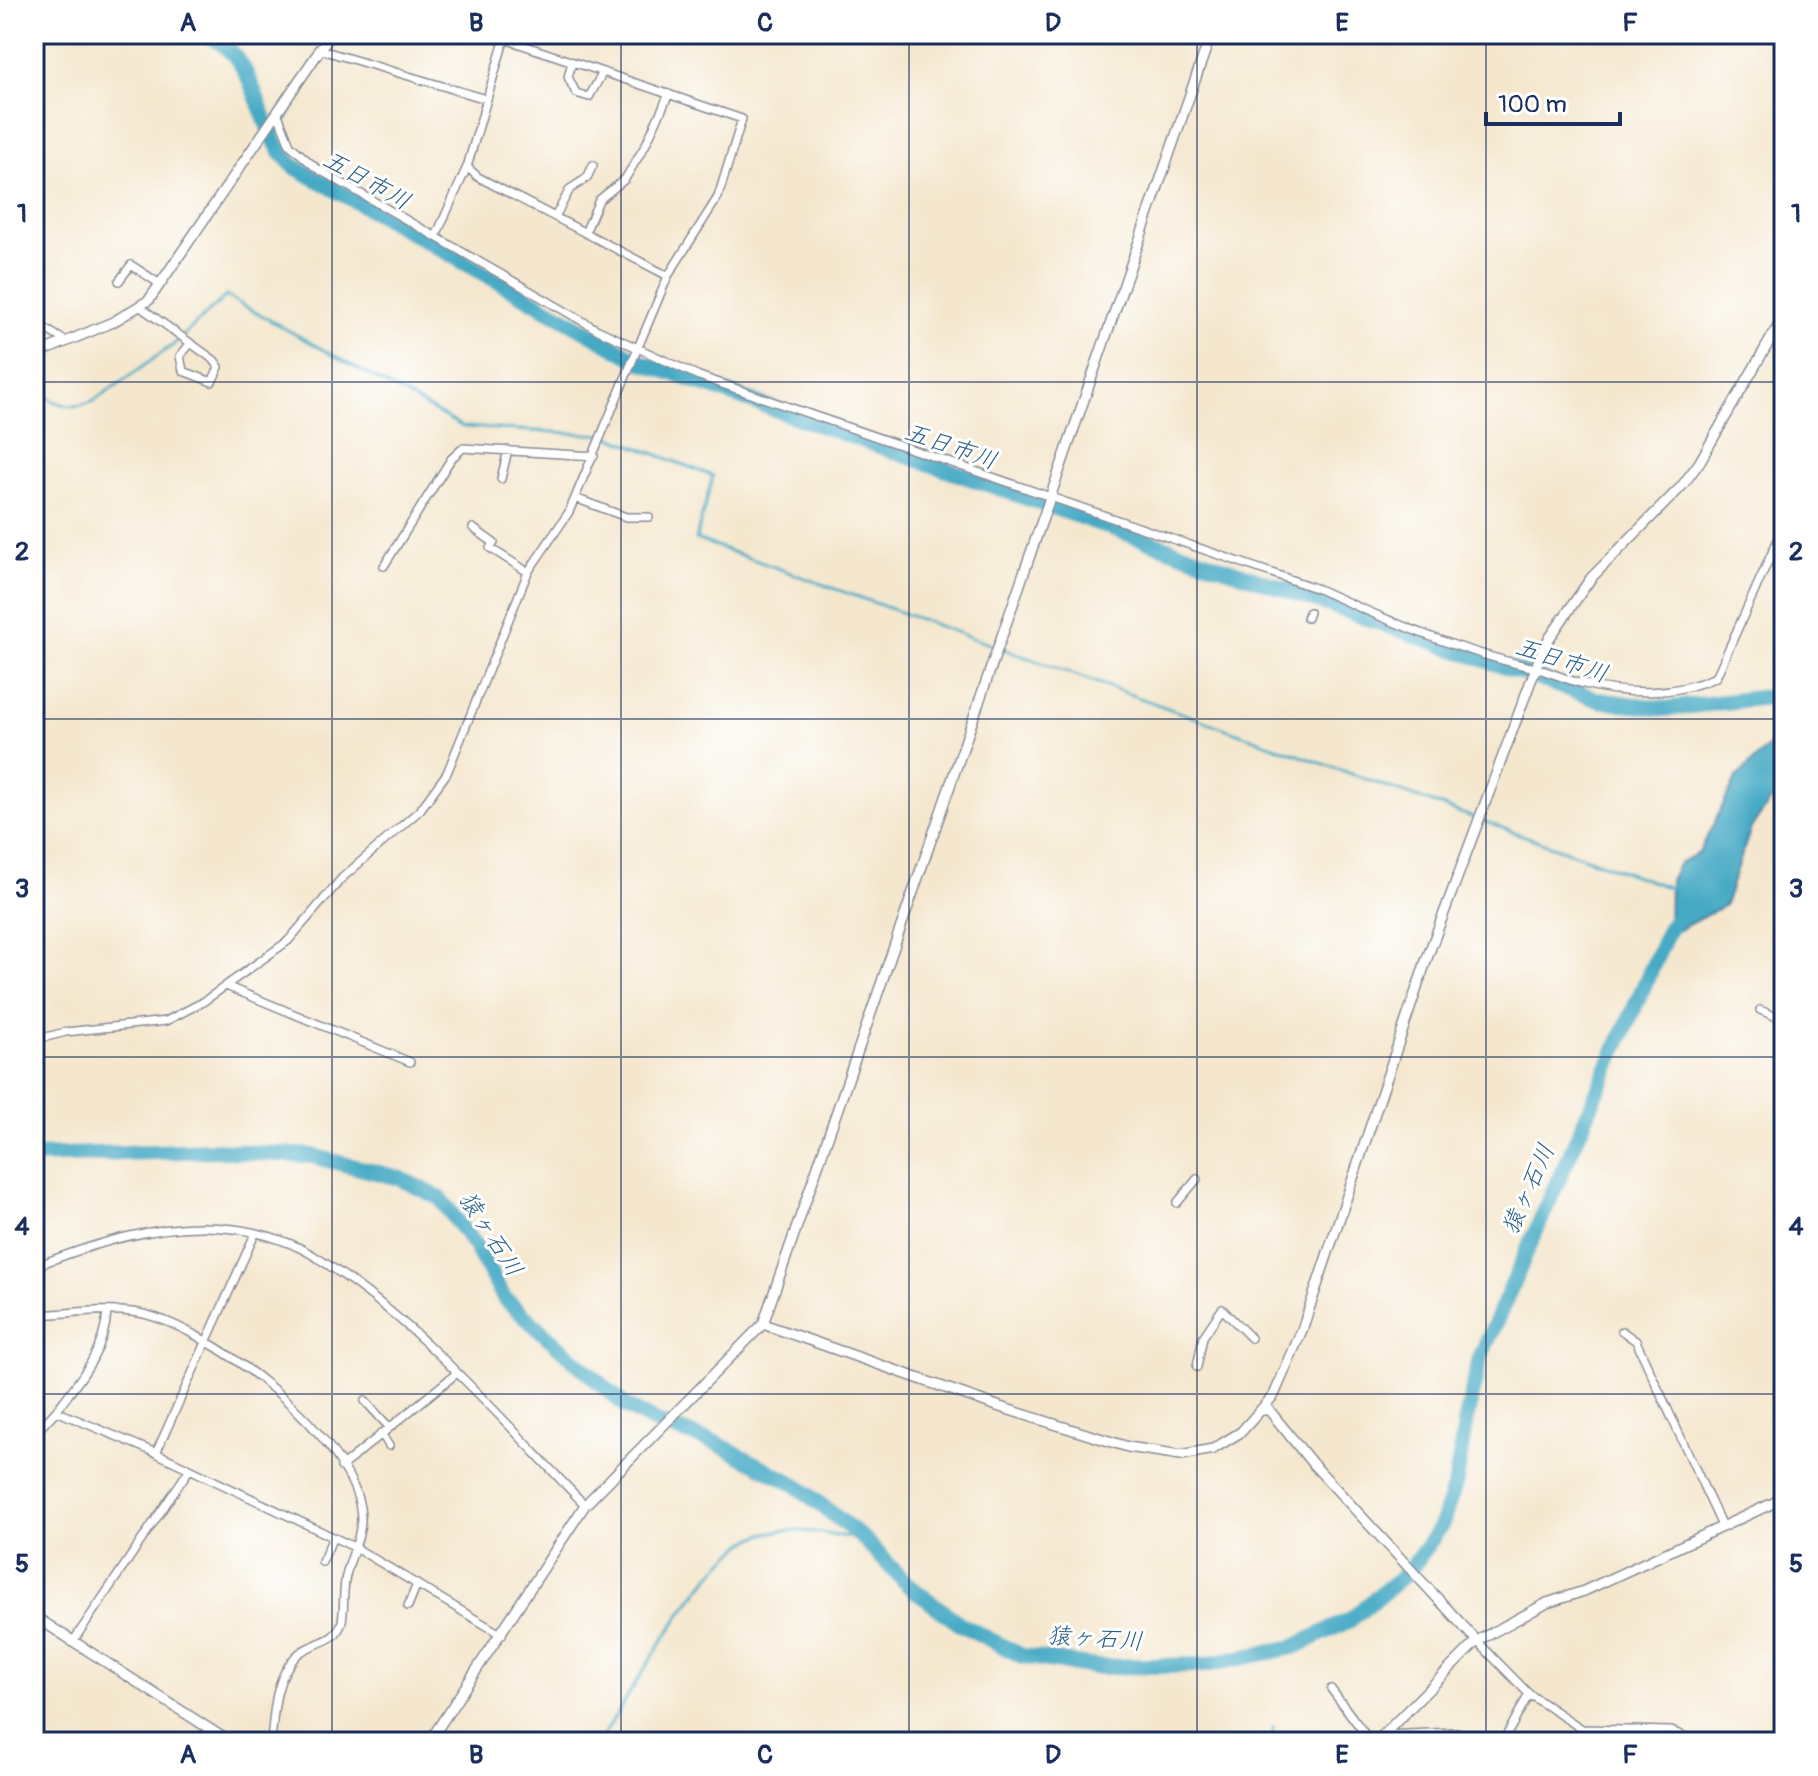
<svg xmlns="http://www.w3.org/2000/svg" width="1818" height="1776" viewBox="0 0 1818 1776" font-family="Pangolin,'Klee One',sans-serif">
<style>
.water{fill:#46aac5;stroke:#306c92;stroke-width:2}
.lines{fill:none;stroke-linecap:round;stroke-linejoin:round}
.stream{stroke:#46aac5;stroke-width:3}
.river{stroke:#46aac5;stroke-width:16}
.minor-casing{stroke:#888b96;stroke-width:10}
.tertiary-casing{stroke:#888b96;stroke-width:12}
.minor{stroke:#fff;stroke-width:7}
.tertiary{stroke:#fff;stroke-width:9}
.grid{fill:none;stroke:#1b2f5e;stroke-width:2;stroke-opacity:0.55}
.labels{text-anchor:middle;stroke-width:6;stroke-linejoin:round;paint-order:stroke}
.water-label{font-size:24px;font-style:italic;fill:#2c6087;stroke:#fff}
.neatline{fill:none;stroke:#1b2f5e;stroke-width:3}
.grid-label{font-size:26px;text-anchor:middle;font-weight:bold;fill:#1b2f5e}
</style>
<rect width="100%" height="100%" fill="#fff"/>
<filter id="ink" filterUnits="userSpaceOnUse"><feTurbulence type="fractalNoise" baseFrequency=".0125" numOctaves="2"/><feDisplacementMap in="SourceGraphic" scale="16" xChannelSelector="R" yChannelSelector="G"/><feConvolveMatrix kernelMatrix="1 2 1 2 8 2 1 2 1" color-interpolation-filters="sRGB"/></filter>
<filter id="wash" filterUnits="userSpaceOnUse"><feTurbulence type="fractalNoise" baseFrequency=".006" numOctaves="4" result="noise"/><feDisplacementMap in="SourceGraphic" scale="32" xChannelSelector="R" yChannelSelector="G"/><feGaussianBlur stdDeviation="1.8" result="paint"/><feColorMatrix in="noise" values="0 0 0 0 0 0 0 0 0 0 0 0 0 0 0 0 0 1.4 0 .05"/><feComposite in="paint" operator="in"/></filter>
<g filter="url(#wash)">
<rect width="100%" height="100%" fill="#f4e7ce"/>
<!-- water -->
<path class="water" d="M 1784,731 L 1784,783 L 1751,828 L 1725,905 L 1669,935 L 1670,880 L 1679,863 L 1699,853 L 1737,777 Z"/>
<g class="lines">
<!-- stream -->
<path class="stream" d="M 273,141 L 331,44 L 344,34
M 34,390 C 56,403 69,412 94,401 L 173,345 L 226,296 L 463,427 L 605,435 L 713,476 L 696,539 L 1670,888
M 1273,1727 L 1274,1742
M 599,1742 C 633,1691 705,1555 761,1535 C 792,1524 833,1536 865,1540"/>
<!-- river -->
<path class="river" d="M 205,34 C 263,57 254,133 295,167 L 641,362 L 1599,700 L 1665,709 L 1784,695
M 34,1156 L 213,1150 L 312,1156 L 399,1178 L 440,1198 L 475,1246 L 504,1298 L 627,1407 L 657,1423 L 716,1443 L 796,1485 L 865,1540 L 909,1586 L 960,1624 L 1022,1656 L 1095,1667 L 1205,1665 L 1294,1647 L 1350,1620 L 1410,1570 L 1441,1526 L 1456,1482 L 1465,1424 L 1480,1358 L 1669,929 L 1681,913"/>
</g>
</g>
<g filter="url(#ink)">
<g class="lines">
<!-- minor casing -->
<g class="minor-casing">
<path id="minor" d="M 506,34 L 467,167 L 478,177 L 668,276
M 318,49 L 486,99
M 572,62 L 568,77 L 576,93 L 589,97 L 603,72
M 277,112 L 290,145 L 316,168 L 598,330 L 699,376 L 1318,589 C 1386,620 1458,651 1531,667 C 1549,671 1566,680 1584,684 C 1627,695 1675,696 1716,677 L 1784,526
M 555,217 L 570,189 L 587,178 L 593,165
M 585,233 L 599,200 L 625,179 L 645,146 L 669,94
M 436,236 L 467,167
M 119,281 L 131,265 L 160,284
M 139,306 L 214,360 L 219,367 L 212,382 L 183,371 L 180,356 L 190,344
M 34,322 L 67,342
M 501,479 L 508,450
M 575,498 L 626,517 L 649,517
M 473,528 L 494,543 L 490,548 L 528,572
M 384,566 L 451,459 L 463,448 L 594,456
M 1307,618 L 1309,612
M 226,986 L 410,1062
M 1760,1010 L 1784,1020
M 34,1040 L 66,1032 L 166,1021 L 203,1002 L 288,941 L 342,878 L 420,810 L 447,773 L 528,572 L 569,512 L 668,276 L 718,197 L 742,119 L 505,39
M 1177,1203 L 1197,1179
M 34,1267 C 92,1244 160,1222 224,1228 C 252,1230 286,1239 311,1254 C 416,1318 500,1418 585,1505
M 34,1315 C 66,1314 100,1308 132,1312 C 204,1320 361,1441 361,1519 C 361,1538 351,1555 347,1572 C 342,1587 345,1605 342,1621 C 337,1645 310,1641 296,1656 C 274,1679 274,1713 271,1742
M 1622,1331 L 1636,1341 L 1722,1526
M 1197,1367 L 1203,1337 L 1222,1309 L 1251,1338
M 365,1401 L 389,1427
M 56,1411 C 79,1381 105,1351 107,1312
M 34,1425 L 41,1427 L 56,1411 L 156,1453 L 356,1548 L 502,1635
M 381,1433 L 389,1446
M 156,1453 L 255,1234
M 341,1467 L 457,1373
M 322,1562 L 333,1537
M 408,1606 L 417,1584
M 1477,1641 L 1529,1694 L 1582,1729 L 1671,1731 L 1698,1742
M 72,1643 L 189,1470
M 1331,1689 L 1371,1742
M 1383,1735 L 1456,1732 L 1486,1742
M 1503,1742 L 1529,1694"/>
</g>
<!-- tertiary casing -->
<g class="tertiary-casing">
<path id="tertiary" d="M 34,355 L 113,322 L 149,300 L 331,34
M 763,1324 L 1000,1407 L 1128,1447 L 1181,1455 L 1213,1449 L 1241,1432 L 1274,1395 L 1302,1330 L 1426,961 L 1544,646 L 1591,578 L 1681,487 L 1699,463 L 1784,316
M 1263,1410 L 1269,1410 L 1312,1463 L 1477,1641
M 34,1616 L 230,1742
M 429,1742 L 585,1505 L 763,1324 L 1211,34
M 1376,1742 L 1477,1641 L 1547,1603 L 1584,1591 L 1784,1498"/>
</g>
<!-- minor -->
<use href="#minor" class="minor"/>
<!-- tertiary -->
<use href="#tertiary" class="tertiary"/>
</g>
</g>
<!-- grid -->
<path class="grid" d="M 332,34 L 332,1742M 621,34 L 621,1742M 909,34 L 909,1742M 1197,34 L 1197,1742M 1486,34 L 1486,1742M 34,382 L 1784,382M 34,719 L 1784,719M 34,1057 L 1784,1057M 34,1394 L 1784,1394"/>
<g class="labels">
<!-- water labels -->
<g class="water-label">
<text transform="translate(367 180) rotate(29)" y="8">五日市川</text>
<text transform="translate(951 446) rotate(19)" y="8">五日市川</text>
<text transform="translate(1562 660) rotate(18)" y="8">五日市川</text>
<text transform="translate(1528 1189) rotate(-66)" y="8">猿ヶ石川</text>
<text transform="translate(491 1234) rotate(57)" y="8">猿ヶ石川</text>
<text transform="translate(1095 1638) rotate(4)" y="8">猿ヶ石川</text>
</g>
</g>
<!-- margin -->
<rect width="1818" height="1776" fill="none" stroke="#fff" stroke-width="88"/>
<!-- scale -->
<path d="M1486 112v12h134v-12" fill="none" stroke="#1b2f5e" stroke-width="4"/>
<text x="1498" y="112" font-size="24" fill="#1b2f5e" stroke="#ffffff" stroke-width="6" paint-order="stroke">100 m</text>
<rect x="44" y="44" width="1730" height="1688" class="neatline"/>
<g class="grid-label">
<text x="188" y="31">A</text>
<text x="476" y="31">B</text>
<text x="765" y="31">C</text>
<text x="1053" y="31">D</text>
<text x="1342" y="31">E</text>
<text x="1630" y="31">F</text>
<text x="22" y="222">1</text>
<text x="1796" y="222">1</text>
<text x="22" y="560">2</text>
<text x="1796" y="560">2</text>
<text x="22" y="897">3</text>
<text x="1796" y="897">3</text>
<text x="22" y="1235">4</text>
<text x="1796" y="1235">4</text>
<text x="22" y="1572">5</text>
<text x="1796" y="1572">5</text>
<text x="188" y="1763">A</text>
<text x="476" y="1763">B</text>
<text x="765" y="1763">C</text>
<text x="1053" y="1763">D</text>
<text x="1342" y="1763">E</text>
<text x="1630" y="1763">F</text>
</g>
</svg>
